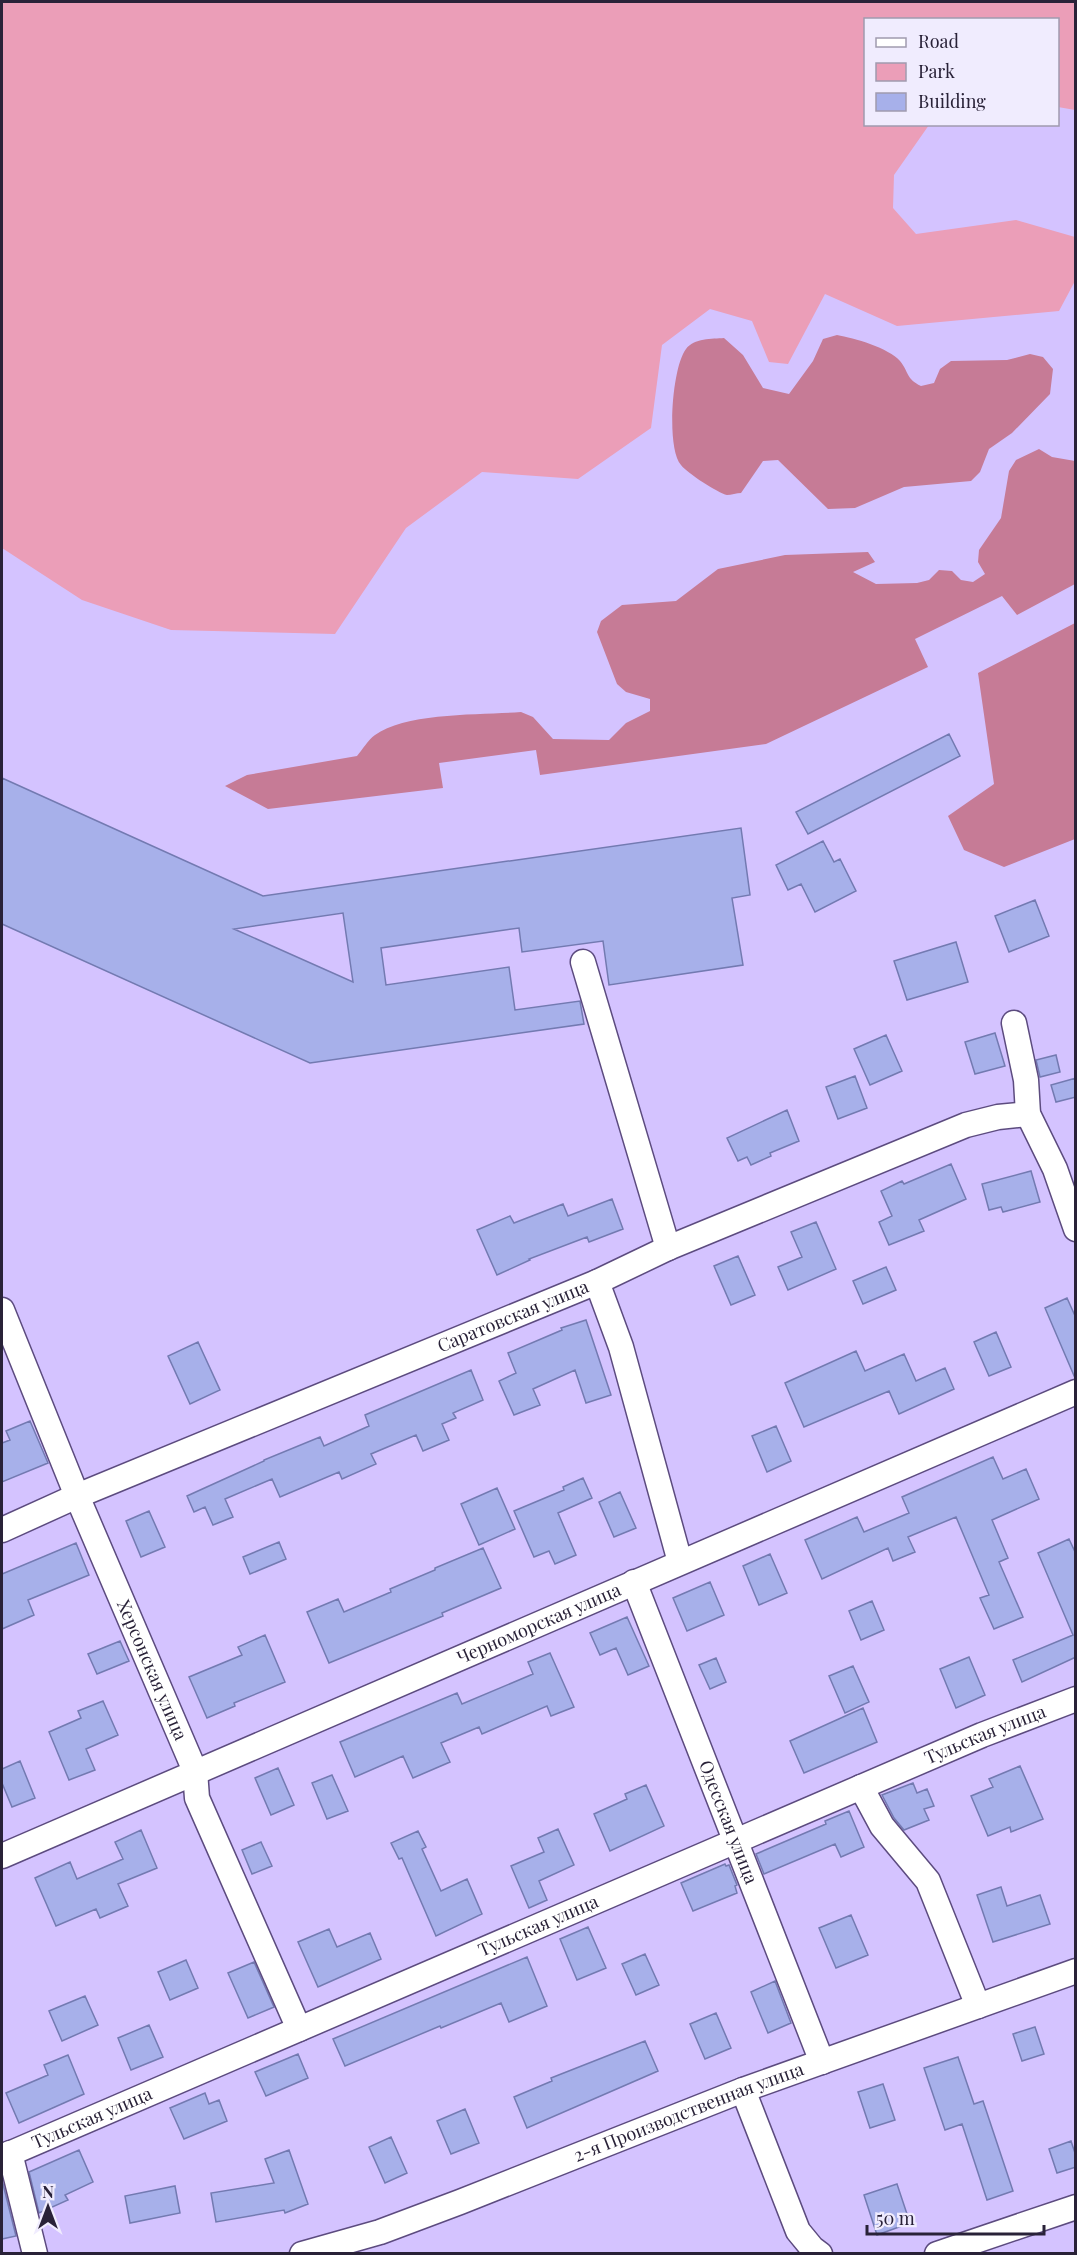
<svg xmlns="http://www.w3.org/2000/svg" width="1077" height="2255" viewBox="0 0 1077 2255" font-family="'Playfair Display',serif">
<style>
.green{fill:#eb9eb8}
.forest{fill:#c67b96}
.building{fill:#a7b0ea;stroke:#737ab1;stroke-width:1.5;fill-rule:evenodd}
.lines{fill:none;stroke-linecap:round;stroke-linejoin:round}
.minor-casing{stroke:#5c4b7f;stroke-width:27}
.minor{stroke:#fff;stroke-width:24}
.labels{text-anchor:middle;stroke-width:4.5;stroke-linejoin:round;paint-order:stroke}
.street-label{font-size:18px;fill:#292238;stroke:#f0ecfe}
</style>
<rect width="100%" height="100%" fill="#d4c3ff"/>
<!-- green -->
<path class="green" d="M 2,2 L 1075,2 L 1075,110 L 1058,107 L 1058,20 L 866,20 L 866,124 L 929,125 L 894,175 L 893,208 L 916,234 L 1016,220 L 1075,237 L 1075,281 L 1059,311 L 897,326 L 825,294 L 788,364 L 769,362 L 752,321 L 710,309 L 662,345 L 651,428 L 578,479 L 482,472 L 406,528 L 335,634 L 171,630 L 82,600 L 2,548 Z"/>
<!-- forest -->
<path class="forest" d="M 837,335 C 854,338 889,348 900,361 C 909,372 906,379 921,386 L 934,383 L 940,369 L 951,361 L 1007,360 L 1030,354 L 1043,357 L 1053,369 L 1050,394 L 1012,433 L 989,449 L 980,472 L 971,481 L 904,487 L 855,508 L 828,509 L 778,460 L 763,461 L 741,493 C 737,493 731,495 727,495 C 718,493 687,473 681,465 C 666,448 672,367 686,349 C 694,338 712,339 724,338 L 743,355 L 763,388 L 789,394 L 813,361 L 823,339 Z
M 1039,449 L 1052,457 L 1075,461 L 1075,584 L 1017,615 L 1002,596 L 915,639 L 928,667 L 766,744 L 540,775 L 536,750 L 439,763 L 443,788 L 268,809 L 225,786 L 247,775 L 357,756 C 362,750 368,740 375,735 C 406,712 482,715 521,712 L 533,717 L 553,739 L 609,740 L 626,723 L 650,711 L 650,699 L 626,692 L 617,684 L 597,632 L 601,621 L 622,605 L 676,601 L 718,569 L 785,555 L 868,552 L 875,562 L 853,572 L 876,584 L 917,583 L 929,580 L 939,570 L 952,571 L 961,580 L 973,582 L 985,574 L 978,562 L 979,550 L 1001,518 L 1009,471 L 1016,460 Z
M 1075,623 L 1075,839 L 1004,867 L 964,850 L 948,816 L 994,784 L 978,673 Z"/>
<!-- building -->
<path class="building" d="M 949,734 L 960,756 L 808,834 L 796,812 Z
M 2,778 L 263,896 L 741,828 L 750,895 L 732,898 L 743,965 L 609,985 L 603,941 L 522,952 L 519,928 L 381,948 L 386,985 L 509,967 L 515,1010 L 580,1001 L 584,1024 L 310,1063 L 2,924 ZM 343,913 L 353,982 L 234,929 Z
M 823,841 L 834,862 L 840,859 L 856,891 L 815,912 L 801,884 L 788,890 L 776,865 Z
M 1035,900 L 1049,936 L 1009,952 L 995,916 Z
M 956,942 L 968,982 L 907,1000 L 894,961 Z
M 995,1033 L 1005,1066 L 975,1074 L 965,1042 Z
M 886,1035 L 902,1071 L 870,1085 L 854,1049 Z
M 1056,1055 L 1060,1072 L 1040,1077 L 1036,1060 Z
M 855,1076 L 867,1108 L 838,1119 L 826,1087 Z
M 1076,1078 L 1076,1097 L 1056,1102 L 1051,1085 Z
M 787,1110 L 799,1141 L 770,1153 L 771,1156 L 751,1165 L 747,1157 L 738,1161 L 727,1138 Z
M 951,1164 L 966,1199 L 919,1220 L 924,1231 L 889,1245 L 879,1222 L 892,1216 L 881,1191 L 902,1181 L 904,1184 Z
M 1031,1171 L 1040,1202 L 1003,1212 L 1001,1207 L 989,1210 L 982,1184 Z
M 612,1199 L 623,1229 L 589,1242 L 587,1237 L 529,1259 L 530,1260 L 497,1275 L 477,1230 L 510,1216 L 514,1223 L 563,1204 L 568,1216 Z
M 816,1222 L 836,1269 L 788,1290 L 778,1267 L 802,1257 L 791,1232 Z
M 738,1256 L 755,1295 L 731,1305 L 714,1266 Z
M 886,1267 L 896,1290 L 863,1304 L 853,1281 Z
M 1067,1298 L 1076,1318 L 1075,1378 L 1045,1308 Z
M 586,1320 L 611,1395 L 586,1403 L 575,1370 L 533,1389 L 540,1405 L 514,1415 L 499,1381 L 516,1373 L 508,1353 L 562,1330 L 561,1328 Z
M 996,1332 L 1011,1367 L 989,1376 L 974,1342 Z
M 198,1342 L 220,1390 L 190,1404 L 168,1356 Z
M 856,1351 L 865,1371 L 904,1354 L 916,1381 L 945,1368 L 954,1389 L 899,1414 L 889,1391 L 804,1427 L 785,1383 Z
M 471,1370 L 483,1400 L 453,1413 L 456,1418 L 442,1424 L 449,1440 L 423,1451 L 416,1435 L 371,1454 L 376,1464 L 342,1479 L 339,1472 L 280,1497 L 272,1479 L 225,1499 L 233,1517 L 213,1525 L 205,1507 L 194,1512 L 187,1496 L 264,1461 L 264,1460 L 320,1437 L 324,1446 L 369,1426 L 365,1415 Z
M 30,1421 L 48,1463 L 2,1482 L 2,1443 L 10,1440 L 6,1431 Z
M 776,1426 L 791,1461 L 767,1472 L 752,1436 Z
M 993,1457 L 1003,1479 L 1026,1469 L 1039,1499 L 992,1520 L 1008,1558 L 999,1562 L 1023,1617 L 994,1629 L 980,1598 L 989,1595 L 956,1517 L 908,1537 L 915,1552 L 893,1561 L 888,1548 L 822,1579 L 805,1540 L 857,1517 L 864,1532 L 909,1513 L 902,1497 Z
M 583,1478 L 592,1498 L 558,1513 L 576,1555 L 555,1564 L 549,1551 L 534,1557 L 514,1511 L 564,1490 L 563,1487 Z
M 497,1488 L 515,1529 L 479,1545 L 461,1504 Z
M 620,1492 L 636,1528 L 614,1537 L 599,1502 Z
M 149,1511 L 165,1547 L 141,1557 L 126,1521 Z
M 1069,1539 L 1076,1554 L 1076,1657 L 1022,1682 L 1013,1660 L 1073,1635 L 1038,1553 Z
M 279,1542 L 286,1559 L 250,1574 L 243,1557 Z
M 76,1543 L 89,1575 L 28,1600 L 34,1615 L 2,1629 L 2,1574 Z
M 483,1548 L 501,1588 L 442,1613 L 443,1616 L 329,1663 L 307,1612 L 338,1599 L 344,1612 L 391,1592 L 390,1589 L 435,1570 L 435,1568 Z
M 770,1554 L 787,1593 L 759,1605 L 743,1566 Z
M 710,1582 L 724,1615 L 687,1631 L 673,1598 Z
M 872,1601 L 884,1630 L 861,1640 L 849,1611 Z
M 627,1617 L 649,1666 L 628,1675 L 616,1648 L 600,1655 L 590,1633 Z
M 265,1635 L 285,1682 L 234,1703 L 235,1706 L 207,1718 L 189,1677 L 242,1655 L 238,1647 Z
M 120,1641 L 129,1661 L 97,1674 L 88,1654 Z
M 550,1653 L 574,1707 L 551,1716 L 547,1706 L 482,1734 L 479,1727 L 441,1743 L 450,1762 L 413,1778 L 403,1756 L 355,1777 L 340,1742 L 457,1693 L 462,1704 L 533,1674 L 528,1662 Z
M 969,1657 L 985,1695 L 956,1708 L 940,1669 Z
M 716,1658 L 726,1682 L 710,1689 L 699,1665 Z
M 853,1666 L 869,1702 L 845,1713 L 829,1676 Z
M 103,1701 L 118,1735 L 86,1749 L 95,1770 L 69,1780 L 49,1732 L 81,1718 L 78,1711 Z
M 863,1708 L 877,1742 L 804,1773 L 790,1741 Z
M 20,1761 L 35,1798 L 12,1807 L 2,1783 L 2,1769 Z
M 1020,1766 L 1043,1819 L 1011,1832 L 1010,1827 L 988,1836 L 971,1796 L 993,1787 L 989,1779 Z
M 278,1768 L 294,1805 L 271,1815 L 255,1778 Z
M 332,1775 L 348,1811 L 327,1819 L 312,1783 Z
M 913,1783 L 917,1793 L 927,1789 L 934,1806 L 924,1809 L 929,1820 L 904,1830 L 894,1818 L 882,1795 Z
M 646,1785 L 664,1826 L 610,1851 L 594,1814 L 627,1799 L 625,1794 Z
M 849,1811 L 864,1847 L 841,1857 L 835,1844 L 764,1874 L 756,1854 L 826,1824 L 825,1821 Z
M 558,1829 L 574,1865 L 539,1881 L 547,1900 L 529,1908 L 511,1866 L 544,1852 L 538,1838 Z
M 141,1830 L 157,1868 L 118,1884 L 128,1906 L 100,1918 L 96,1909 L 56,1926 L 35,1878 L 70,1862 L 77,1879 L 123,1859 L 115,1842 Z
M 418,1831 L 426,1847 L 422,1849 L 441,1891 L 467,1879 L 482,1914 L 436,1936 L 402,1858 L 399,1859 L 391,1843 Z
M 261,1842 L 272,1866 L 252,1874 L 242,1850 Z
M 725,1864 L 726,1866 L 729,1865 L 737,1885 L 735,1886 L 737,1893 L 693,1911 L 681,1883 Z
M 1001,1887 L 1007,1906 L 1040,1895 L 1050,1924 L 993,1942 L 977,1895 Z
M 851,1915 L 868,1955 L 836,1968 L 819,1928 Z
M 588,1927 L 606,1968 L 577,1980 L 560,1939 Z
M 329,1929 L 337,1947 L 370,1933 L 381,1959 L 318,1987 L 298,1942 Z
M 645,1954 L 659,1985 L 636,1995 L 622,1964 Z
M 527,1957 L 547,2006 L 509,2022 L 501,2003 L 441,2028 L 440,2026 L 345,2066 L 333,2039 Z
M 186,1960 L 198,1988 L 170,2000 L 158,1972 Z
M 254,1962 L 274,2007 L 248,2018 L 228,1973 Z
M 775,1981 L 791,2023 L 768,2033 L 751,1992 Z
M 85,1996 L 98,2025 L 62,2041 L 49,2011 Z
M 716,2013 L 731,2048 L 705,2059 L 690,2024 Z
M 149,2025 L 163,2057 L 131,2070 L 118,2038 Z
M 1035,2027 L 1044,2054 L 1022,2061 L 1013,2034 Z
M 645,2041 L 658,2071 L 527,2128 L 514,2097 L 552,2081 L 551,2078 Z
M 298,2054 L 308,2078 L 266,2096 L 255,2072 Z
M 68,2055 L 84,2094 L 19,2123 L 6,2093 L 48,2075 L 44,2065 Z
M 958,2057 L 974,2104 L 983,2101 L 1013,2191 L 987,2200 L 962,2124 L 945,2130 L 924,2068 Z
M 883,2084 L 895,2120 L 870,2128 L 858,2092 Z
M 205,2093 L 209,2104 L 219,2100 L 227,2121 L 184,2139 L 170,2108 Z
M 465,2109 L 479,2143 L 451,2154 L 437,2121 Z
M 391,2137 L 407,2173 L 385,2183 L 369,2147 Z
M 1071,2141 L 1076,2156 L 1076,2167 L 1057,2173 L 1049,2149 Z
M 79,2150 L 93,2182 L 65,2195 L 68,2200 L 39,2213 L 29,2172 Z
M 289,2150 L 308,2204 L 285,2213 L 284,2210 L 216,2222 L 211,2193 L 274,2183 L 265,2159 Z
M 2,2180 L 16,2236 L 2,2239 Z
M 897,2184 L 910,2223 L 877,2235 L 864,2195 Z
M 175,2186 L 180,2213 L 130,2223 L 125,2196 Z"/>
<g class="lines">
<!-- minor casing -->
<g class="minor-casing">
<g id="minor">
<path d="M 583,962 L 668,1248"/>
<path d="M 1014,1023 L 1026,1080 L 1028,1114 L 1055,1169 L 1076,1229"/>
<path d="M 597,1282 L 621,1347 L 680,1562"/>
<path id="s1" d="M 2,1310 L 77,1496 L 195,1771 L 197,1798 L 299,2029"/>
<path id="s2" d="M 2,1530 L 77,1496 L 597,1282 L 668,1248 L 966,1125 L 998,1117 L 1028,1114"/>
<path id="s3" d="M 634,1582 L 822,2062"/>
<path d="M 861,1787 L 882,1826 L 928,1881 L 978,2006"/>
<path id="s4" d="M 2,1856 L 1076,1392"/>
<path d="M 743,2090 L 798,2231 L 812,2248 L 820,2254"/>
<path d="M 10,2153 L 35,2254"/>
<path id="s5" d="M 2,2157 L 982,1735 L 1076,1699"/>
<path id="s6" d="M 302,2254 L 380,2232 L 460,2202 L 743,2090 L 1076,1971"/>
<path d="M 937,2254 L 1076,2207"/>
</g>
</g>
<!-- minor -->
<use href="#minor" class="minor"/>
</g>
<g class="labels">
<!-- street labels -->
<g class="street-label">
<text dy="6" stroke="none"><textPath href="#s2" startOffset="554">Саратовская улица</textPath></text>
<text dy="6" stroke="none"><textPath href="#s4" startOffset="585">Черноморская улица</textPath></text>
<text dy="6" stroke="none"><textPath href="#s1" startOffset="390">Херсонская улица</textPath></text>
<text dy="6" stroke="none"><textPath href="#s5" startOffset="1070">Тульская улица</textPath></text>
<text dy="6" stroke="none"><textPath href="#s3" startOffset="258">Одесская улица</textPath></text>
<text dy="6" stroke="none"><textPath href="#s5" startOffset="584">Тульская улица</textPath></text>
<text dy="6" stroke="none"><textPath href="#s6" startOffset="412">2-я Производственная улица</textPath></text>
<text dy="6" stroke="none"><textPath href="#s5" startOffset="98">Тульская улица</textPath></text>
</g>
</g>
<!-- border -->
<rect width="1077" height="2255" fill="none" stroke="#292238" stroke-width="6"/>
<!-- legend -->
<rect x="864" y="18" width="195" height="108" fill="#f0ecfe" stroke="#a09baf" stroke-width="1.5"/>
<rect x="876" y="38" width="30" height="9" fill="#ffffff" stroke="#a09baf" stroke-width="1.5"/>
<text x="918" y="48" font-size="18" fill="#292238">Road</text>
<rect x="876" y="63" width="30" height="18" fill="#eb9eb8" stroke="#a09baf" stroke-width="1.5"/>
<text x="918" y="78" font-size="18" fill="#292238">Park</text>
<rect x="876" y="93" width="30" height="18" fill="#a7b0ea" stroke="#a09baf" stroke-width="1.5"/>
<text x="918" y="108" font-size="18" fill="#292238">Building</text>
<!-- north arrow -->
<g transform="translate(48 2207)" stroke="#f0ecfe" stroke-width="4.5" paint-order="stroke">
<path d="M0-4.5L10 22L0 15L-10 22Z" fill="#292238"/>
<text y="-9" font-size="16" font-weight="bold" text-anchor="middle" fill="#292238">N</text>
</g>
<!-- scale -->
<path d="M867 2225v9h177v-9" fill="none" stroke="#292238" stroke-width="3"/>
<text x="876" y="2225" font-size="18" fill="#292238" stroke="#f0ecfe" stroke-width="4.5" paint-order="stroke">50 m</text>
</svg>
